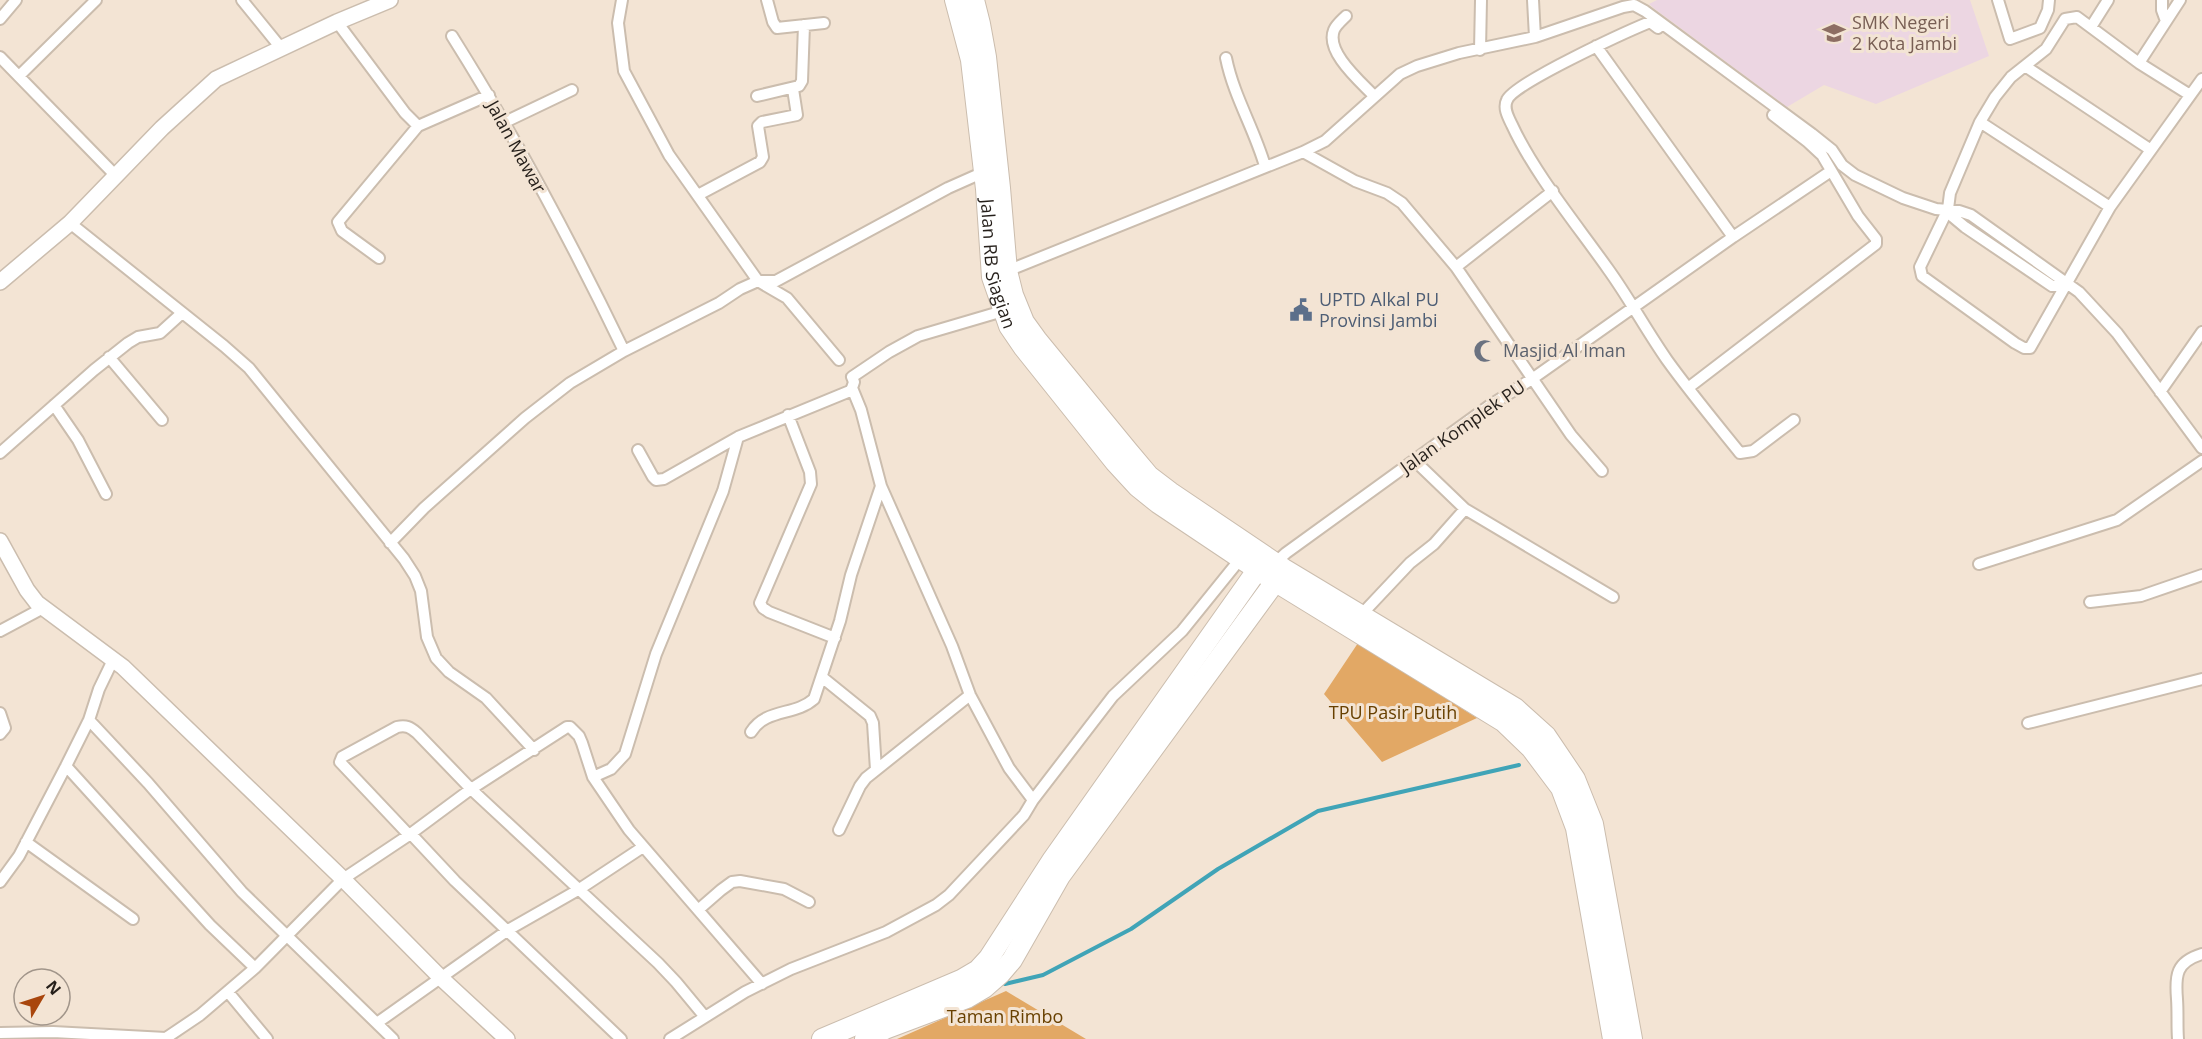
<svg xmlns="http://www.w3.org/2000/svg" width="2202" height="1039" viewBox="0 0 2202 1039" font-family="'Open Sans',sans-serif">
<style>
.education{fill:#ecd6e2}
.green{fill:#e2a865}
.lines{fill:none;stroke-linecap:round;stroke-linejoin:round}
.stream{stroke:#40a4b7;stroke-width:4}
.street-casing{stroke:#cbbdae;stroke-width:14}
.secondary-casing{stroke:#cbbdae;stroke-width:18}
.highway-casing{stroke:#cbbdae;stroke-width:22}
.street{stroke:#fff;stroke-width:10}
.secondary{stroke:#fff;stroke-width:15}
.highway{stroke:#fff;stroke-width:20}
.labels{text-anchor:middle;stroke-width:6;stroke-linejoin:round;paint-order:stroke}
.education-label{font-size:18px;fill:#785e54;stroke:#f3e4d4;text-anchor:start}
.street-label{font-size:18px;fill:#251f1a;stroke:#f3e4d4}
.service-label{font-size:18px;fill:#4e5e75;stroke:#f3e4d4;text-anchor:start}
.worship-label{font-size:18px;fill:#5b616d;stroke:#f3e4d4;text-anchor:start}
.park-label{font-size:18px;fill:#684000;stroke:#f3e4d4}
</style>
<rect width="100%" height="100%" fill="#f3e4d4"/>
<!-- education -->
<path class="education" d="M 1657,0 L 1970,0 L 1989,56 L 1876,104 L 1824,85 L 1787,107 L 1656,10 L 1649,4 Z"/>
<!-- green -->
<path class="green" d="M 1358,643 L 1477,718 L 1382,762 L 1324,694 Z
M 1006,991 L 1086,1039 L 897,1039 Z"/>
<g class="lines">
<!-- stream -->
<path class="stream" d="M 1005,984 L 1043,975 L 1131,929 L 1218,869 L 1318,811 L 1519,765"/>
<!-- street casing -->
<g class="street-casing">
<path id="street" d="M 242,0 L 281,48
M 622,0 L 618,23 L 624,71 L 669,155 L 758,281 L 787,298 L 839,360
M 767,0 L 773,22 L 777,28 L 824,23
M 1533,0 L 1535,37
M 1998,0 L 2010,39 L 2040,28 L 2048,10 L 2049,0
M 2162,0 L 2162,10 L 2166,21
M 1346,16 C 1342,20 1336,25 1334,30 C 1325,52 1361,82 1374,96
M 0,19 L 16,0
M 337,22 L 405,113 L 418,126 L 489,95
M 2091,27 L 2108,0
M 1658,28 L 1650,22 C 1628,31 1514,83 1507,100 C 1503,108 1508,117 1512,125 C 1534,173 1577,225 1608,269 C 1629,298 1646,330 1667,360 C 1690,392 1715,422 1740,453 L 1753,451 L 1794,420
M 452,36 C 515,136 573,245 624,351
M 1596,46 L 1733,237
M 1480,50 L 1481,0
M 0,57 L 117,177
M 1226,58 C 1234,97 1254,128 1265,166
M 2139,63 L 2180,0
M 2025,66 L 2151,150
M 19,76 L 96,0
M 2190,95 L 2139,63 L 2077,17 L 2065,19 L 2046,49 L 2011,77 L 1995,97 L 1980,122 L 1950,193 L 1948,209 L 1920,267 L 1922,276 L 2015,343 L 2024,348 L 2030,348 L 2110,207 L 2202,79
M 757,96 L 799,86 L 802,81 L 804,25
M 1980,122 L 2110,207
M 503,123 L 572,90
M 1303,152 L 1355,181 L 1387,193 L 1402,203 L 1456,267 L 1571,435 L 1602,471
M 698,195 L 760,162 L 763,157 L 758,126 L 762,122 L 797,115 L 793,89
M 1948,209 L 1953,217 L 1965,227 L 2052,286 L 2067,285
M 70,223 L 224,346 L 249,368 L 404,559 L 415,576 L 421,591 L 427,637 L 436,658 L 449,672 L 486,698 L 534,750
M 379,258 L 342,231 L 338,222 L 418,126
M 1456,267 L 1553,191
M 1007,271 L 1303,152 L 1325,141 L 1400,74 L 1417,66 L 1459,53 L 1535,37 L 1623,7 L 1634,5 L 1645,11 L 1812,134 L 1832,150 L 1842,165 L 1855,175 L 1903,198 L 1936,209 L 1959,211 L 1971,215 L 2079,292 L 2117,333 L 2202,448
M 109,357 L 162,420
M 852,388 L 854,382 L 852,377 L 889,352 L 918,336 L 1003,311
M 1688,388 L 1876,244 L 1876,239 L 1858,216 L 1822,155 L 1808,142 L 1773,115
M 2160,392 L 2202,332
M 54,405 L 78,440 L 106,494
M 788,415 L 810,472 L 811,484 L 760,603 L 763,608 L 769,612 L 835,638
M 638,450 L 653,477 L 656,480 L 664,479 L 738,437 L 850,391 L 852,388 L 861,410 L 881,486 L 952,646 L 970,695 L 1009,768 L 1033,800
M 0,453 L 94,370 L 128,343 L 138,337 L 160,333 L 182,313
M 1415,461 L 1465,509 L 1613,597
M 390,543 L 424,508 L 525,418 L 570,383 L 624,351 L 719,303 L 740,289 L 758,281 L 776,281 L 948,188 L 984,172
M 1275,563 L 1286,553 L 1489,406 L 1532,379 L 1733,237 L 1831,171
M 1979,564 L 2117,520 L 2202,461
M 2090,602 L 2141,596 L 2202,575
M 1361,615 L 1410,563 L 1434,544 L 1465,509
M 0,631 L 43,608
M 823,678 L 870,716 L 873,723 L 876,770
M 0,713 L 5,728 L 0,734
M 89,720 L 148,783 L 242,892 L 393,1039
M 2028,723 L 2202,679
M 751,732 C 766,708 795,716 814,699 L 840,621 L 851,575 L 881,486
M 66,766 L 210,925 L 255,968
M 593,777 L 611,769 L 625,754 L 656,654 L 723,491 L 738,437
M 839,830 L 860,786 L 866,778 L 970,695
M 411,834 L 455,881 L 621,1039
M 409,835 L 340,762 L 342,757 L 397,727 C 406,725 410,727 417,733 L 471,789 L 658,963 L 676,982 L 705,1017
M 26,842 L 133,919
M 0,882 L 19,856 L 66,766 L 89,720 L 99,689 L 113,660
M 698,910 L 721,890 L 732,882 L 740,881 L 784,889 L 809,902
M 228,992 L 267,1039
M 377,1023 L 508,930 L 578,890 L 643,847
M 0,1033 L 53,1032 L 166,1038 L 200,1015 L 255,968 L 343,879 L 409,835 L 471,789 L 567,727 L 570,727 L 579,736 L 582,743 L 593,777 L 629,830 L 762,984
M 670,1039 L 745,992 L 791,969 L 886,932 L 936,905 L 949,895 L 1024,815 L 1033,800 L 1113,696 L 1182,631 L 1241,558
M 2178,1039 C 2177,1026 2178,1013 2177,999 C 2175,975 2176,962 2202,954"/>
</g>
<!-- secondary casing -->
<g class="secondary-casing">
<path id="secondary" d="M 0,282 L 70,223 L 162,128 L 216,79 L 337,22 L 390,0
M 0,541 L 27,590 L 37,603 L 123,667 L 343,879 L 441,978 L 507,1039"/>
</g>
<!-- highway casing -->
<g class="highway-casing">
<g id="highway">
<path id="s1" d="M 955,0 L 971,60 L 986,189 L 992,277 L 1009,326 L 1024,348 L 1115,462 L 1138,487 L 1158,503 L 1276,582 L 1504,722 L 1531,748 L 1561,788 L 1576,828 L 1613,1039"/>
<path d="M 974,0 L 980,24 L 986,57 L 1000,188 L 1007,271 L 1013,295 L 1024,322 L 1037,340 L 1128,451 L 1149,476 L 1170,492 L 1284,569 L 1515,708 L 1546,736 L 1575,779 L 1593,824 L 1632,1039"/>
<path d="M 822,1039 L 961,980 L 978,970 L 989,958 L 1053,859 L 1265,559"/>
<path d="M 865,1039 L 885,1029 L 967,998 L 984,988 L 1000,974 L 1012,960 L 1060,876 L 1283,571"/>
</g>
</g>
<!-- street -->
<use href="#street" class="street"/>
<!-- secondary -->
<use href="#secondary" class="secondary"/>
<!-- highway -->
<use href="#highway" class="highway"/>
</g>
<!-- icons -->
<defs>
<g id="school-bare" transform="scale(1.8)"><path d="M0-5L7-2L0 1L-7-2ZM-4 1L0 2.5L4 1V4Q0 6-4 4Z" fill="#8d6e63" stroke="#f3e4d4" stroke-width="2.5" paint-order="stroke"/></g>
<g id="civic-bare" transform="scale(1.8)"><path d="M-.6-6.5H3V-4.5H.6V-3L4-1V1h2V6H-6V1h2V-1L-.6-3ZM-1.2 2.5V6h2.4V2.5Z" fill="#5c6f8a" stroke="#f3e4d4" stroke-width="2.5" paint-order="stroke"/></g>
<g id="mosque-bare" transform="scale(1.8)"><path d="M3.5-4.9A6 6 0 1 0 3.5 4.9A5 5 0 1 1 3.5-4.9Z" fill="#6b7280" stroke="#f3e4d4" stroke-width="2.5" paint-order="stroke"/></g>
</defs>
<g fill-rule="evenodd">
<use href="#school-bare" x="1834" y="33"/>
<use href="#civic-bare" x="1301" y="310"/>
<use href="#mosque-bare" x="1485" y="351"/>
</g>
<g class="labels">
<!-- education labels -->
<g class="education-label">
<text x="1852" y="29">SMK Negeri<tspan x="1852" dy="21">2 Kota Jambi</tspan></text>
</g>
<!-- street labels -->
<g class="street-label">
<text transform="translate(516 147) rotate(61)" y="6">Jalan Mawar</text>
<text dy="6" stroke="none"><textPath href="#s1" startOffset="268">Jalan RB Siagian</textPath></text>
<text transform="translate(1463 427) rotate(-35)" y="6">Jalan Komplek PU</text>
</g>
<!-- service labels -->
<g class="service-label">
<text x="1319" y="306">UPTD Alkal PU<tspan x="1319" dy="21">Provinsi Jambi</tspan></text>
</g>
<!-- worship labels -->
<g class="worship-label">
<text x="1503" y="357">Masjid Al Iman</text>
</g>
<!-- park labels -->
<g class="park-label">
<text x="1393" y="719">TPU Pasir Putih</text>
<text x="1005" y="1023">Taman Rimbo</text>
</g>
</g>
<!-- north arrow -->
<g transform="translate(42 997) rotate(51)"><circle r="28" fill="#f3e4d4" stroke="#a1958a" stroke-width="1.5"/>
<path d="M0-4.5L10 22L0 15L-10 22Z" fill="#a9460d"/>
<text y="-9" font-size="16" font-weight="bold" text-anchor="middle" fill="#251f1a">N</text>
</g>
</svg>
